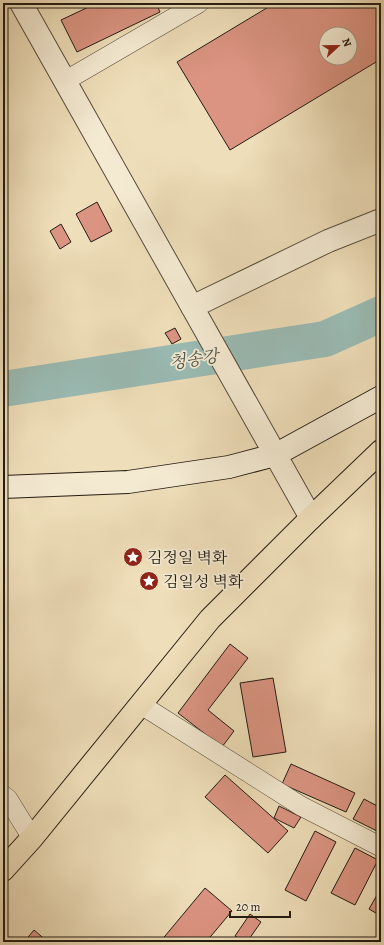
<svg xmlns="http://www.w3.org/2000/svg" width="384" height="945" viewBox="0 0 384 945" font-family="Alegreya,'Noto Serif KR',serif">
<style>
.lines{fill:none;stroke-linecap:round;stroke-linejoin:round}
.river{stroke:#9abbb4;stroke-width:36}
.building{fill:#db9482;stroke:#241c13;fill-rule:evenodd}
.minor-casing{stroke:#564c3c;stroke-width:20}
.tertiary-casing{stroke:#564c3c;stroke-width:24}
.secondary-casing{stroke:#241c13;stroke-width:24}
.primary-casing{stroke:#241c13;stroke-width:24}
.minor{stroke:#f4ead2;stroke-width:19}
.tertiary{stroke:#f4ead2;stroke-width:22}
.secondary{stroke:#f4ead2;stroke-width:22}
.primary{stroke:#eedeb9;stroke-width:22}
.labels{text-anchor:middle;stroke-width:3.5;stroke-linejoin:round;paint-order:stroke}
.poi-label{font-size:16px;fill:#241c13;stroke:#f4ead2;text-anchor:start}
.water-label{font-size:17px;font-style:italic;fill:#4d544b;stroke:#f4ead2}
</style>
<rect width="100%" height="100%" fill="#eedeb9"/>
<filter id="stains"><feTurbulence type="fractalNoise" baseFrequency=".005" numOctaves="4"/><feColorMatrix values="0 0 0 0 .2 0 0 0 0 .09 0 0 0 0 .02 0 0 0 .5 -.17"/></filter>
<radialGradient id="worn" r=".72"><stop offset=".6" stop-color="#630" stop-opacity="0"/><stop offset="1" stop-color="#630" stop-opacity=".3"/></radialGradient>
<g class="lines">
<!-- river -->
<path class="river" d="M 3,389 L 325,339 L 381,314"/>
</g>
<!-- building -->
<path class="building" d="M 97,3 L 156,3 L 160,12 L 77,52 L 61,20 Z
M 275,3 L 381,3 L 381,59 L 230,150 L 177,62 ZM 326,34 L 350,34 L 350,58 L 326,58 Z
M 97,202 L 112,231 L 91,242 L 76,214 Z
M 61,224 L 71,242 L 60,249 L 50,231 Z
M 175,328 L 181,339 L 172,344 L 165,333 Z
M 230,644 L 248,658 L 208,710 L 234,731 L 222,747 L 178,713 Z
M 273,678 L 286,752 L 253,757 L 240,683 Z
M 291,764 L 355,793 L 346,812 L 282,784 Z
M 225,775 L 288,831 L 268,853 L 205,797 Z
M 364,799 L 381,808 L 381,833 L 353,819 Z
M 279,806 L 301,817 L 294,828 L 274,818 Z
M 315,831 L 336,842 L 306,901 L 285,890 Z
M 355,848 L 378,860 L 355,905 L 331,893 Z
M 205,888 L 232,911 L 206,942 L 160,942 Z
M 381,888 L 381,916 L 369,909 Z
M 250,914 L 261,922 L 247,942 L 244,942 L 235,936 Z
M 34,930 L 48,942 L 24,942 Z"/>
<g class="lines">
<!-- minor casing -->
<g class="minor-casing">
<path id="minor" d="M 65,81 L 199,3
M 140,704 L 301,806 L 381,847
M 3,795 L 8,799 L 32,838"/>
</g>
<!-- tertiary casing -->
<g class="tertiary-casing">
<path id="tertiary" d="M 21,3 L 311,518
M 192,307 L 328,241 L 381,220"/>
</g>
<!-- secondary casing -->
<g class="secondary-casing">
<path id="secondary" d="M 3,487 L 128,482 L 229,467 L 275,455 L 381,397"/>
</g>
<!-- primary casing -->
<g class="primary-casing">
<path id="primary" d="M 3,870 L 32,838 L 210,619 L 311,518 L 381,451"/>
</g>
<!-- minor -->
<use href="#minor" class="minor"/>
<!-- tertiary -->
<use href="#tertiary" class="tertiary"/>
<!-- secondary -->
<use href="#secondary" class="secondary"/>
<!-- primary -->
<use href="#primary" class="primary"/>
</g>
<!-- icons -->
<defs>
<g id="sight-disc" transform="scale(1)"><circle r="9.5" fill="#8f2418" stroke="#f4ead2"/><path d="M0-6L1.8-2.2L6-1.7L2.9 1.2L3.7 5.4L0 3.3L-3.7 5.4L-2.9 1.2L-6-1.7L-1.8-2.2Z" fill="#fff"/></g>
</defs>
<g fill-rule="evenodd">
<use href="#sight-disc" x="133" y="557"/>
<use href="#sight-disc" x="149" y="581"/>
</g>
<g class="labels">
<!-- poi labels -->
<g class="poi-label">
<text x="147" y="563">김정일 벽화</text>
<text x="163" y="587">김일성 벽화</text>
</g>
<!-- water labels -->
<g class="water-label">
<text transform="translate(194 359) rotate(-9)" y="6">청송강</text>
</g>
</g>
<!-- margin -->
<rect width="384" height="945" fill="none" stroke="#eedeb9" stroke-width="16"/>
<rect x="4" y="4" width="376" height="937" fill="none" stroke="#241c13" stroke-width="2"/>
<rect x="8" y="8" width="368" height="929" fill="none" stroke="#241c13"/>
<!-- north arrow -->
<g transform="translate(338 46) rotate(68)"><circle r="19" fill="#f4ead2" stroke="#a19886"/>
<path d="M0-3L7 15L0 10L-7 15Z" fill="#8f2418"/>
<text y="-6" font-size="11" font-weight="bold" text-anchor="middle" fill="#241c13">N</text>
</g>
<!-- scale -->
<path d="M230 911v6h60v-6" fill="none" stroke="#241c13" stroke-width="2"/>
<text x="236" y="911" font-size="12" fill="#241c13" stroke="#f4ead2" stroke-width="3" paint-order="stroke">20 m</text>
<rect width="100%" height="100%" filter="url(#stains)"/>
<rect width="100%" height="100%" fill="url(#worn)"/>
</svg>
